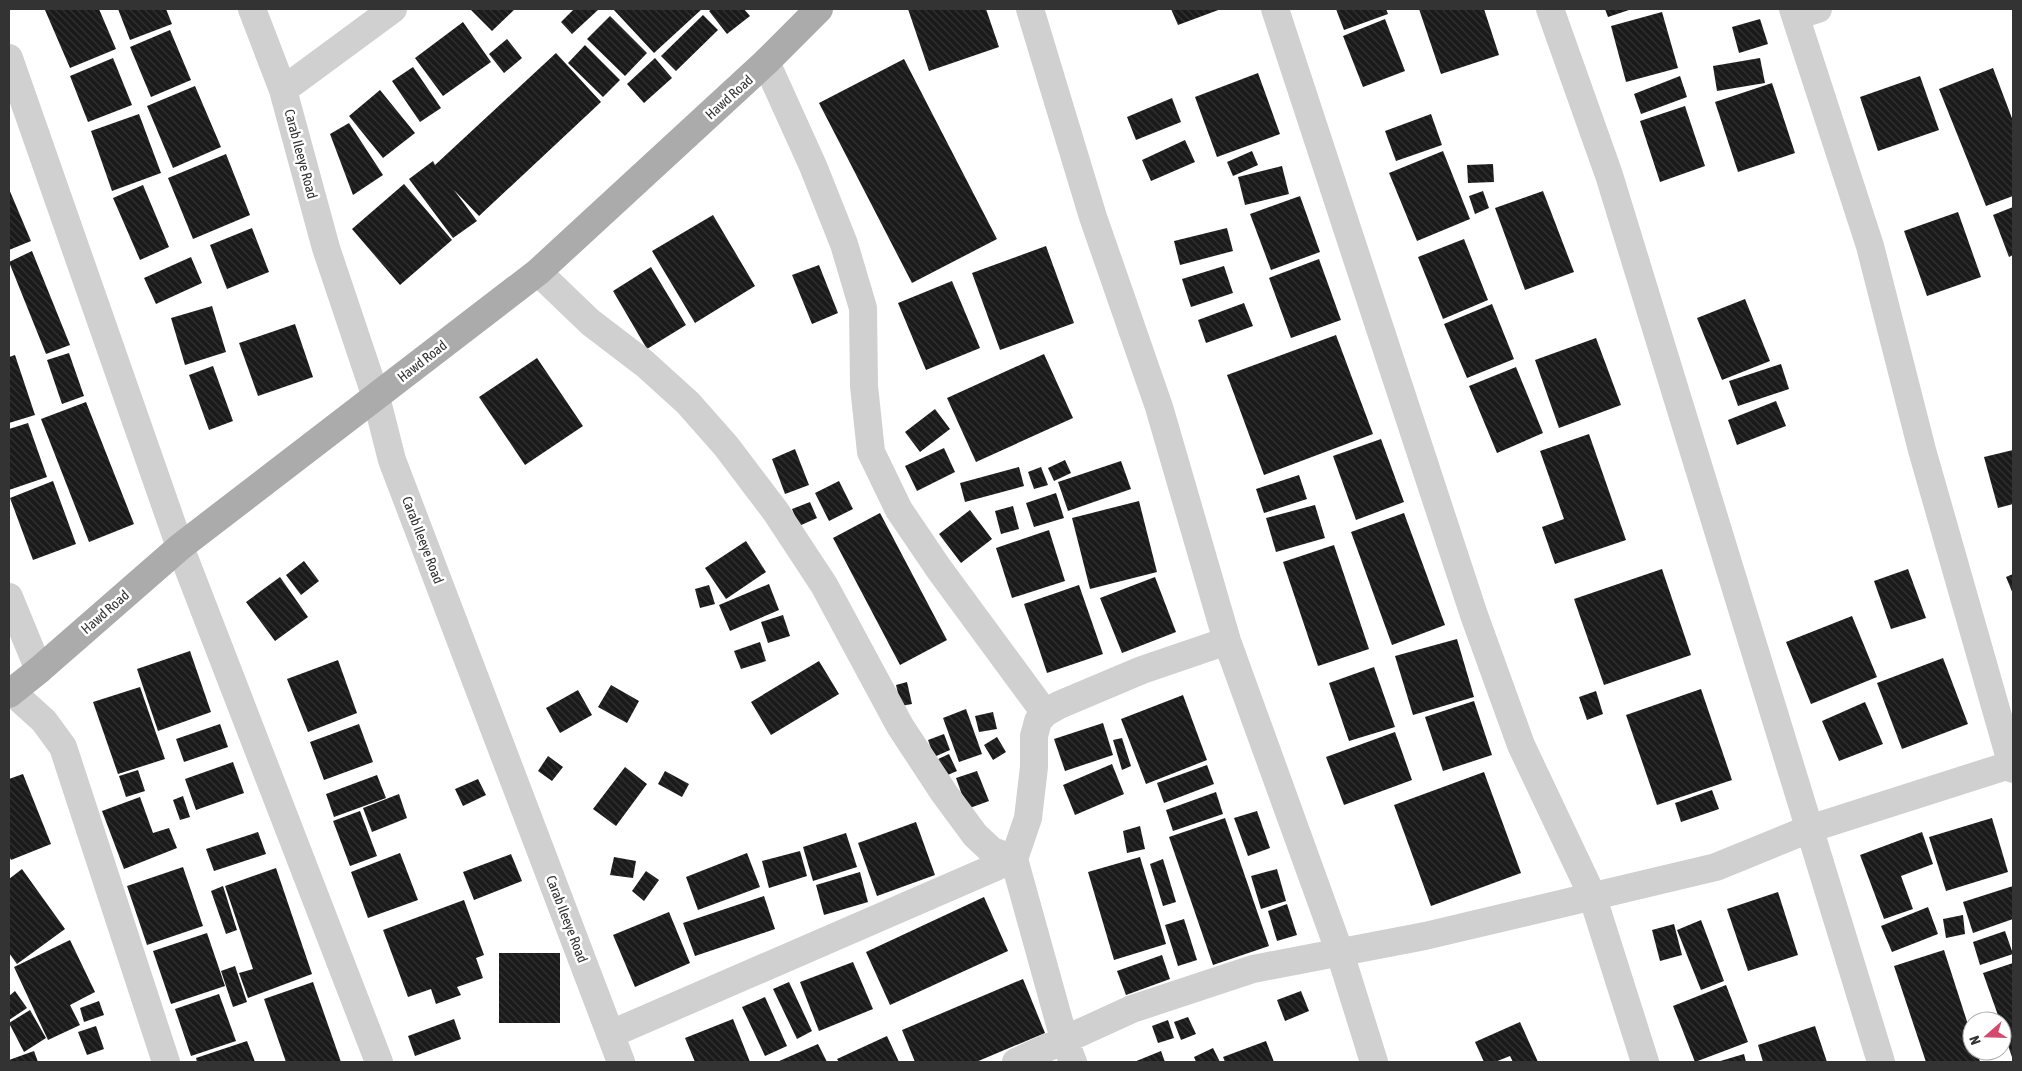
<svg xmlns="http://www.w3.org/2000/svg" width="2022" height="1071" viewBox="0 0 2022 1071" font-family="'Asap Condensed',sans-serif">
<style>
.building{fill:url(#building-back-hatch)}
.lines{fill:none;stroke-linecap:round;stroke-linejoin:round}
.minor{stroke:#d0d0d0;stroke-width:28}
.major{stroke:#ababab;stroke-width:28}
.labels{text-anchor:middle;stroke-width:5;stroke-linejoin:round;paint-order:stroke}
.street-label{font-size:14px;fill:#333;stroke:#fff}
</style>
<defs>
<pattern id="building-back-hatch" width="6" height="6" patternUnits="userSpaceOnUse" patternTransform="scale(1.25)"><rect width="6" height="6" fill="#1a1a1a"/><path d="M-1 5l2 2M0 0l6 6M5-1l2 2" fill="none" stroke="#333"/></pattern>
</defs>
<rect width="100%" height="100%" fill="#fff"/>
<!-- building -->
<path class="building" d="M 48,9 L 99,9 L 116,49 L 70,68 L 45,10 Z
M 118,9 L 166,9 L 172,24 L 130,40 Z
M 470,9 L 515,9 L 492,31 Z
M 574,9 L 599,9 L 572,34 L 561,22 Z
M 613,9 L 702,9 L 654,53 Z
M 712,9 L 744,9 L 750,16 L 727,34 L 709,11 Z
M 908,9 L 986,9 L 999,47 L 929,71 Z
M 1171,9 L 1221,9 L 1178,25 Z
M 1336,9 L 1386,9 L 1388,14 L 1344,30 Z
M 1419,9 L 1484,9 L 1499,55 L 1441,74 Z
M 1605,9 L 1632,9 L 1608,17 Z
M 1662,12 L 1678,68 L 1626,82 L 1611,26 Z
M 703,15 L 718,30 L 676,71 L 661,56 Z
M 610,16 L 647,53 L 625,76 L 587,39 Z
M 1385,19 L 1405,71 L 1363,87 L 1343,36 Z
M 1760,19 L 1768,44 L 1739,53 L 1732,27 Z
M 463,22 L 491,62 L 443,96 L 415,58 Z
M 170,30 L 191,80 L 151,97 L 130,47 Z
M 507,39 L 522,58 L 504,73 L 489,54 Z
M 585,45 L 620,80 L 603,97 L 568,63 Z
M 556,53 L 601,102 L 479,216 L 454,190 L 477,221 L 453,238 L 409,179 L 433,161 L 435,165 Z
M 113,58 L 132,105 L 88,122 L 70,76 Z
M 655,58 L 672,78 L 644,103 L 627,84 Z
M 1760,58 L 1765,83 L 1717,91 L 1713,66 Z
M 904,59 L 997,239 L 912,283 L 819,103 Z
M 413,67 L 441,108 L 420,122 L 392,81 Z
M 1993,68 L 2013,121 L 2013,196 L 1986,206 L 1939,89 Z
M 1258,73 L 1280,134 L 1217,157 L 1195,97 Z
M 1680,76 L 1687,97 L 1641,114 L 1634,94 Z
M 1920,76 L 1939,130 L 1878,151 L 1860,97 Z
M 1772,83 L 1795,153 L 1738,172 L 1715,102 Z
M 195,86 L 221,147 L 173,168 L 147,106 Z
M 380,90 L 415,133 L 383,158 L 349,116 Z
M 1172,98 L 1181,122 L 1136,140 L 1127,117 Z
M 1685,106 L 1705,166 L 1660,182 L 1640,121 Z
M 139,114 L 161,173 L 112,191 L 91,131 Z
M 1431,114 L 1442,145 L 1396,161 L 1385,131 Z
M 349,123 L 383,175 L 353,195 L 330,134 Z
M 1185,140 L 1195,162 L 1151,181 L 1142,160 Z
M 1252,151 L 1258,165 L 1233,176 L 1227,162 Z
M 1443,151 L 1470,219 L 1417,241 L 1389,173 Z
M 226,154 L 250,215 L 193,239 L 168,178 Z
M 1493,164 L 1494,182 L 1468,183 L 1467,165 Z
M 1282,166 L 1289,194 L 1245,205 L 1238,177 Z
M 404,184 L 452,240 L 400,285 L 352,229 Z
M 143,185 L 169,247 L 140,260 L 113,198 Z
M 9,189 L 31,241 L 9,250 Z
M 1483,191 L 1489,208 L 1475,214 L 1469,196 Z
M 1543,191 L 1574,272 L 1525,290 L 1495,208 Z
M 1300,196 L 1320,252 L 1271,270 L 1250,214 Z
M 2013,207 L 2013,255 L 2009,257 L 1993,215 Z
M 1958,212 L 1981,277 L 1927,296 L 1904,231 Z
M 713,215 L 755,286 L 695,323 L 652,251 Z
M 252,228 L 269,272 L 227,289 L 210,245 Z
M 1227,228 L 1233,251 L 1180,265 L 1174,241 Z
M 1464,239 L 1488,300 L 1443,319 L 1418,257 Z
M 1046,246 L 1074,323 L 1000,350 L 972,273 Z
M 32,251 L 70,345 L 46,354 L 9,262 Z
M 191,257 L 202,283 L 156,304 L 144,278 Z
M 1319,259 L 1341,320 L 1291,338 L 1269,278 Z
M 819,265 L 838,313 L 812,324 L 792,275 Z
M 1224,266 L 1233,293 L 1191,307 L 1182,279 Z
M 651,267 L 686,325 L 647,349 L 613,291 Z
M 952,281 L 980,348 L 926,370 L 898,303 Z
M 1745,299 L 1770,361 L 1722,380 L 1697,318 Z
M 1244,303 L 1253,326 L 1206,343 L 1198,320 Z
M 1492,304 L 1514,359 L 1467,378 L 1444,324 Z
M 212,306 L 226,352 L 185,365 L 171,318 Z
M 295,324 L 313,377 L 258,396 L 239,343 Z
M 1336,335 L 1373,434 L 1264,475 L 1227,375 Z
M 1596,338 L 1621,405 L 1559,428 L 1535,360 Z
M 69,353 L 84,396 L 62,404 L 47,360 Z
M 1044,354 L 1073,418 L 976,462 L 947,398 Z
M 15,355 L 35,415 L 9,423 L 9,357 Z
M 537,358 L 583,426 L 525,465 L 479,397 Z
M 1781,364 L 1789,389 L 1738,406 L 1729,381 Z
M 213,366 L 233,421 L 209,430 L 189,375 Z
M 1516,367 L 1543,433 L 1497,453 L 1469,386 Z
M 1776,401 L 1786,426 L 1737,445 L 1728,420 Z
M 86,402 L 134,524 L 89,542 L 41,419 Z
M 935,409 L 950,429 L 920,452 L 905,432 Z
M 28,423 L 47,477 L 9,490 L 9,429 Z
M 1589,434 L 1626,540 L 1555,564 L 1542,527 L 1564,519 L 1540,451 Z
M 1381,439 L 1404,502 L 1356,520 L 1333,456 Z
M 944,448 L 955,472 L 917,491 L 905,466 Z
M 795,449 L 809,485 L 785,494 L 772,459 Z
M 2013,450 L 2013,504 L 1998,508 L 1984,457 Z
M 1065,460 L 1071,473 L 1054,481 L 1048,468 Z
M 1121,461 L 1131,489 L 1068,511 L 1058,482 Z
M 1019,467 L 1024,486 L 965,502 L 960,483 Z
M 1041,467 L 1048,485 L 1034,489 L 1028,472 Z
M 1299,475 L 1307,499 L 1264,513 L 1256,489 Z
M 53,481 L 76,544 L 33,560 L 10,498 Z
M 839,481 L 853,509 L 829,521 L 815,493 Z
M 1056,493 L 1064,518 L 1034,527 L 1026,503 Z
M 1139,501 L 1157,572 L 1090,589 L 1072,518 Z
M 810,502 L 817,518 L 799,526 L 792,509 Z
M 1315,505 L 1325,538 L 1276,552 L 1266,518 Z
M 1013,506 L 1019,529 L 1001,534 L 995,511 Z
M 970,510 L 992,539 L 961,563 L 939,534 Z
M 880,513 L 947,640 L 900,665 L 833,538 Z
M 1404,513 L 1445,625 L 1392,645 L 1351,532 Z
M 1049,530 L 1065,581 L 1012,598 L 996,548 Z
M 746,541 L 766,572 L 726,599 L 705,568 Z
M 1334,545 L 1369,649 L 1318,666 L 1283,562 Z
M 304,561 L 319,581 L 301,595 L 286,575 Z
M 1662,569 L 1691,655 L 1604,685 L 1574,599 Z
M 1908,569 L 1926,618 L 1891,629 L 1874,581 Z
M 2013,574 L 2013,594 L 2006,577 Z
M 280,577 L 308,617 L 275,641 L 246,602 Z
M 1155,577 L 1176,632 L 1122,653 L 1100,598 Z
M 769,584 L 779,610 L 730,631 L 719,605 Z
M 709,585 L 715,604 L 700,608 L 695,589 Z
M 1079,585 L 1103,654 L 1047,673 L 1024,604 Z
M 783,615 L 790,636 L 768,643 L 761,622 Z
M 1852,616 L 1877,677 L 1811,704 L 1786,642 Z
M 1457,639 L 1474,697 L 1413,715 L 1395,656 Z
M 760,642 L 766,661 L 741,669 L 734,651 Z
M 190,651 L 211,712 L 158,731 L 137,669 Z
M 1943,658 L 1968,724 L 1902,749 L 1877,683 Z
M 338,660 L 357,713 L 308,732 L 287,679 Z
M 819,661 L 839,694 L 771,735 L 751,702 Z
M 1374,667 L 1395,727 L 1349,741 L 1329,683 Z
M 907,682 L 912,704 L 901,706 L 896,685 Z
M 611,685 L 639,701 L 627,723 L 598,707 Z
M 140,687 L 165,759 L 118,774 L 93,702 Z
M 1701,689 L 1732,780 L 1657,805 L 1626,715 Z
M 578,690 L 592,715 L 560,733 L 546,708 Z
M 1596,691 L 1603,714 L 1587,720 L 1579,697 Z
M 1183,695 L 1207,760 L 1146,784 L 1121,719 Z
M 1474,701 L 1492,755 L 1443,771 L 1425,717 Z
M 1865,702 L 1883,744 L 1839,761 L 1822,721 Z
M 966,709 L 982,754 L 959,762 L 943,718 Z
M 993,712 L 997,729 L 979,732 L 975,716 Z
M 1103,723 L 1113,755 L 1065,771 L 1054,739 Z
M 220,724 L 228,747 L 184,762 L 176,739 Z
M 359,724 L 373,762 L 324,780 L 310,742 Z
M 1395,732 L 1412,780 L 1344,805 L 1326,757 Z
M 944,734 L 950,750 L 934,757 L 928,740 Z
M 997,737 L 1006,752 L 993,760 L 984,745 Z
M 1122,738 L 1131,766 L 1122,770 L 1113,740 Z
M 949,754 L 957,771 L 943,777 L 936,760 Z
M 548,756 L 563,767 L 552,781 L 538,771 Z
M 233,762 L 244,793 L 196,810 L 185,779 Z
M 1112,764 L 1124,794 L 1075,815 L 1063,785 Z
M 1207,765 L 1214,784 L 1164,803 L 1157,783 Z
M 625,767 L 647,784 L 616,826 L 593,809 Z
M 138,770 L 145,791 L 126,797 L 119,776 Z
M 665,771 L 689,784 L 682,797 L 658,784 Z
M 977,771 L 989,801 L 967,809 L 956,778 Z
M 1484,772 L 1521,873 L 1431,906 L 1394,805 Z
M 23,774 L 51,844 L 11,860 L 9,856 L 9,779 Z
M 377,775 L 386,798 L 334,817 L 326,794 Z
M 478,779 L 486,795 L 463,806 L 455,789 Z
M 1712,790 L 1719,809 L 1681,822 L 1675,803 Z
M 1216,792 L 1223,814 L 1173,831 L 1166,810 Z
M 399,794 L 407,818 L 372,832 L 363,808 Z
M 183,796 L 190,817 L 180,820 L 173,800 Z
M 140,797 L 153,833 L 169,828 L 177,848 L 124,869 L 102,811 Z
M 360,811 L 377,856 L 350,866 L 333,821 Z
M 1257,811 L 1270,848 L 1248,856 L 1234,818 Z
M 1225,818 L 1269,946 L 1213,965 L 1169,837 Z
M 1992,818 L 2008,872 L 1946,891 L 1929,837 Z
M 916,822 L 935,875 L 877,896 L 858,843 Z
M 1140,826 L 1145,849 L 1127,853 L 1123,831 Z
M 258,832 L 266,854 L 214,871 L 206,849 Z
M 1922,832 L 1933,864 L 1901,876 L 1913,909 L 1884,919 L 1860,855 Z
M 846,833 L 857,867 L 813,881 L 803,847 Z
M 800,851 L 807,876 L 769,888 L 762,861 Z
M 400,853 L 418,900 L 368,918 L 351,872 Z
M 747,853 L 760,887 L 698,910 L 686,877 Z
M 511,854 L 522,881 L 474,900 L 463,872 Z
M 614,857 L 636,861 L 633,878 L 610,875 Z
M 1140,857 L 1166,944 L 1114,960 L 1088,872 Z
M 1163,859 L 1176,902 L 1163,906 L 1150,864 Z
M 183,867 L 203,926 L 147,945 L 127,886 Z
M 276,868 L 312,974 L 248,998 L 239,973 L 253,969 L 225,886 Z
M 22,869 L 65,929 L 17,964 L 9,953 L 9,879 Z
M 1277,869 L 1286,901 L 1261,909 L 1251,876 Z
M 646,871 L 659,880 L 644,901 L 632,891 Z
M 860,872 L 868,902 L 824,915 L 816,885 Z
M 223,886 L 237,930 L 226,934 L 211,891 Z
M 2013,886 L 2013,919 L 1973,933 L 1963,902 Z
M 1778,892 L 1798,955 L 1748,971 L 1727,909 Z
M 764,896 L 775,929 L 695,956 L 683,923 Z
M 984,897 L 1008,951 L 890,1005 L 866,952 Z
M 464,900 L 484,955 L 476,958 L 483,978 L 457,987 L 461,995 L 436,1004 L 431,989 L 408,997 L 383,930 Z
M 1287,904 L 1297,935 L 1277,941 L 1268,911 Z
M 1928,907 L 1938,934 L 1892,952 L 1881,926 Z
M 669,912 L 690,963 L 635,987 L 613,935 Z
M 1963,915 L 1965,934 L 1946,938 L 1943,919 Z
M 1184,919 L 1197,960 L 1178,966 L 1165,925 Z
M 1701,920 L 1724,981 L 1701,990 L 1677,930 Z
M 1674,924 L 1682,955 L 1660,961 L 1652,930 Z
M 2005,931 L 2013,954 L 1980,965 L 1973,942 Z
M 207,933 L 225,986 L 171,1004 L 153,951 Z
M 70,940 L 95,992 L 70,1005 L 80,1025 L 48,1040 L 14,967 Z
M 1944,950 L 1972,1037 L 1972,1051 L 1977,1051 L 1980,1062 L 1926,1062 L 1894,966 Z
M 499,953 L 560,953 L 560,1023 L 499,1023 Z
M 1162,955 L 1170,979 L 1126,995 L 1117,971 Z
M 853,962 L 873,1009 L 819,1031 L 800,982 Z
M 2013,963 L 2013,1060 L 2002,1028 L 2002,1021 L 2000,1021 L 1983,973 Z
M 235,966 L 247,1002 L 233,1007 L 221,971 Z
M 1023,979 L 1045,1033 L 976,1062 L 915,1062 L 902,1030 Z
M 313,982 L 341,1062 L 286,1062 L 264,999 Z
M 789,982 L 812,1031 L 797,1039 L 773,989 Z
M 1726,985 L 1748,1042 L 1695,1062 L 1673,1006 Z
M 15,991 L 27,1008 L 9,1020 L 9,996 Z
M 1301,991 L 1309,1011 L 1285,1021 L 1277,1000 Z
M 219,994 L 236,1041 L 191,1056 L 175,1009 Z
M 765,997 L 787,1046 L 765,1056 L 742,1007 Z
M 99,1001 L 104,1015 L 84,1022 L 80,1008 Z
M 30,1010 L 46,1038 L 24,1052 L 9,1023 Z
M 1188,1017 L 1196,1034 L 1181,1040 L 1174,1022 Z
M 454,1019 L 461,1039 L 415,1056 L 408,1036 Z
M 733,1019 L 750,1062 L 695,1062 L 685,1038 Z
M 1168,1020 L 1174,1038 L 1158,1043 L 1152,1026 Z
M 1520,1022 L 1538,1062 L 1513,1062 L 1510,1056 L 1495,1062 L 1484,1062 L 1475,1042 Z
M 96,1026 L 104,1049 L 87,1055 L 78,1032 Z
M 1815,1026 L 1827,1062 L 1763,1062 L 1758,1045 Z
M 887,1036 L 899,1062 L 839,1062 L 837,1059 Z
M 247,1041 L 255,1062 L 197,1062 L 196,1058 Z
M 1266,1041 L 1274,1062 L 1225,1062 L 1223,1057 Z
M 818,1044 L 827,1062 L 777,1062 Z
M 1213,1048 L 1220,1062 L 1196,1062 L 1194,1057 Z
M 34,1051 L 38,1062 L 9,1062 L 9,1060 Z
M 1161,1051 L 1165,1062 L 1134,1062 Z
M 1744,1054 L 1746,1062 L 1717,1062 Z"/>
<g class="lines">
<!-- minor -->
<path class="minor" d="M 252,9 L 283,90 L 326,248 L 376,397 L 392,460 L 621,1062
M 1030,9 L 1093,217 L 1159,407 L 1227,641 L 1340,953 L 1374,1062
M 1275,9 L 1474,615 L 1521,745 L 1592,895 L 1645,1062
M 1550,9 L 1609,175 L 1881,1062
M 1793,9 L 1870,246 L 1922,450 L 2013,769
M 1796,16 L 1818,9
M 9,58 L 180,547 L 379,1062
M 766,62 L 813,166 L 844,244 L 863,308 L 864,386 L 871,452 L 899,510 L 939,569 L 1045,713
M 283,90 L 393,9
M 538,272 L 590,322 L 645,364 L 688,403 L 726,446 L 776,512 L 824,585 L 900,726 L 944,793 L 975,835 L 992,851 L 1014,859
M 9,597 L 39,670
M 12,692 L 44,721 L 63,747 L 166,1062
M 611,1034 L 1014,859
M 1016,1062 L 1132,1009 L 1253,969 L 1425,936 L 1716,867 L 1809,829 L 2013,764
M 1073,1062 L 1064,1039 L 1014,859 L 1028,818 L 1034,767 L 1034,736 L 1038,721 L 1045,713 L 1059,705 L 1142,670 L 1227,641"/>
<!-- major -->
<path class="major" d="M 9,694 L 39,670 L 180,547 L 538,272 L 766,62 L 819,9"/>
</g>
<g class="labels">
<!-- street labels -->
<g class="street-label">
<text transform="translate(729 97) rotate(-42)" y="5">Hawd Road</text>
<text transform="translate(301 154) rotate(75)" y="5">Carab Ileeye Road</text>
<text transform="translate(422 361) rotate(-38)" y="5">Hawd Road</text>
<text transform="translate(423 540) rotate(69)" y="5">Carab Ileeye Road</text>
<text transform="translate(105 612) rotate(-41)" y="5">Hawd Road</text>
<text transform="translate(567 919) rotate(69)" y="5">Carab Ileeye Road</text>
</g>
</g>
<!-- border -->
<rect width="2022" height="1071" fill="none" stroke="#333333" stroke-width="20"/>
<!-- north arrow -->
<g transform="translate(1987 1036) rotate(250)"><circle r="24" fill="#ffffff" stroke="#adadad"/>
<path d="M0-4L9 19L0 12L-9 19Z" fill="#d6486d"/>
<text y="-8" font-size="14" font-weight="bold" text-anchor="middle" fill="#333333">N</text>
</g>
</svg>
